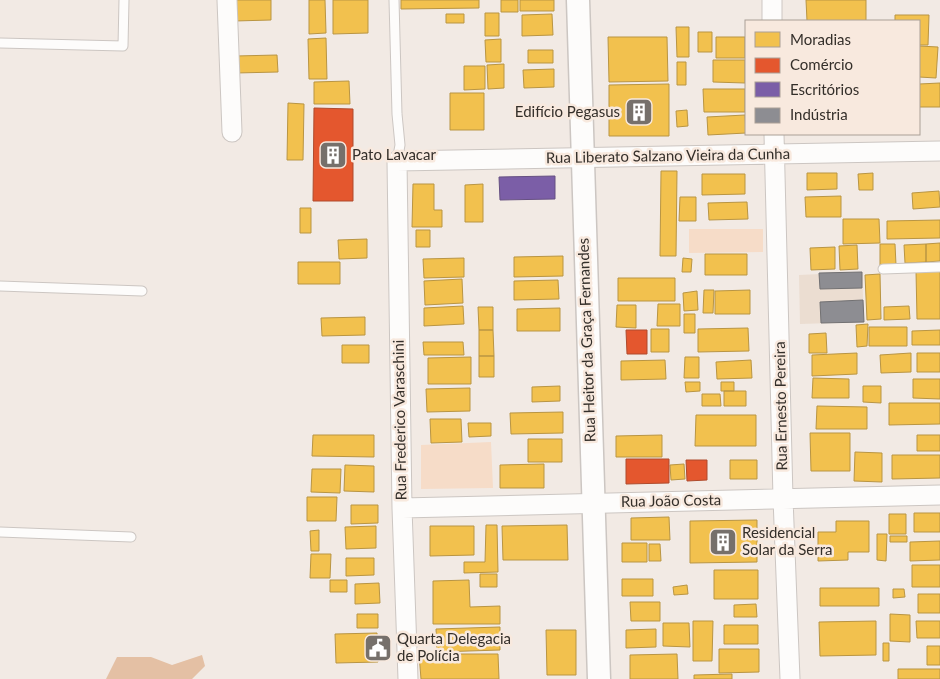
<svg xmlns="http://www.w3.org/2000/svg" width="940" height="679" viewBox="0 0 940 679" font-family="Lato,sans-serif">
<style>
.built{fill:#ebddd1}
.green{fill:#f6dcc8}
.forest{fill:#e4c0a4}
.homes{fill:#f2c14e;stroke:#b99543}
.shops{fill:#e4572e;stroke:#af4b2d}
.offices{fill:#7b5ea7;stroke:#665082}
.industry{fill:#8d8d92;stroke:#727173}
.lines{fill:none;stroke-linecap:round;stroke-linejoin:round}
.service-casing{stroke:#ccc6c2;stroke-width:11}
.minor-casing{stroke:#ccc6c2;stroke-width:21}
.tertiary-casing{stroke:#ccc6c2;stroke-width:25}
.service{stroke:#fdfcfb;stroke-width:9}
.minor{stroke:#fdfcfb;stroke-width:19}
.tertiary{stroke:#fdfcfb;stroke-width:22}
.labels{text-anchor:middle;stroke-width:5;stroke-linejoin:round;paint-order:stroke}
.poi-label{font-size:15px;fill:#342f2a;stroke:#f8e9de;text-anchor:start}
.street-label{font-size:15px;fill:#342f2a;stroke:#f8e9de}
</style>
<rect width="100%" height="100%" fill="#f2eae4"/>
<!-- built -->
<path class="built" d="M 862,272 L 864,322 L 800,324 L 799,275 Z"/>
<!-- green -->
<path class="green" d="M 689,229 L 763,229 L 763,252 L 689,253 Z
M 491,442 L 493,488 L 421,489 L 421,445 Z"/>
<!-- forest -->
<path class="forest" d="M 202,655 L 205,666 L 192,679 L 106,679 L 117,657 L 151,657 L 172,665 Z"/>
<!-- homes -->
<path class="homes" d="M 234,0 L 271,0 L 271,20 L 235,21 Z
M 309,0 L 325,0 L 326,33 L 309,34 Z
M 333,0 L 368,0 L 368,33 L 333,34 Z
M 401,0 L 479,0 L 479,8 L 401,9 Z
M 501,0 L 518,0 L 518,12 L 501,12 Z
M 520,0 L 554,0 L 554,11 L 520,11 Z
M 806,0 L 866,0 L 866,21 L 807,21 Z
M 485,13 L 499,13 L 499,36 L 485,36 Z
M 446,14 L 464,14 L 464,23 L 446,23 Z
M 552,14 L 553,35 L 522,36 L 522,15 Z
M 895,15 L 929,15 L 928,45 L 919,45 L 919,21 L 895,21 Z
M 676,27 L 689,27 L 689,57 L 677,57 Z
M 698,32 L 712,32 L 712,52 L 698,52 Z
M 608,37 L 667,37 L 668,81 L 609,82 Z
M 716,37 L 745,37 L 745,58 L 716,58 Z
M 326,38 L 327,79 L 309,79 L 308,39 Z
M 501,39 L 501,62 L 486,62 L 485,40 Z
M 919,46 L 938,47 L 936,78 L 919,77 Z
M 528,50 L 553,50 L 553,63 L 528,63 Z
M 277,55 L 278,72 L 236,73 L 236,56 Z
M 713,60 L 745,60 L 745,83 L 713,82 Z
M 677,62 L 686,62 L 686,85 L 677,85 Z
M 504,64 L 504,88 L 488,89 L 487,65 Z
M 464,66 L 485,66 L 485,89 L 464,90 Z
M 554,69 L 554,87 L 524,88 L 523,70 Z
M 349,81 L 350,104 L 314,104 L 314,82 Z
M 940,83 L 940,107 L 919,107 L 919,84 Z
M 669,84 L 669,136 L 609,136 L 609,85 Z
M 703,89 L 745,89 L 745,112 L 704,112 Z
M 450,93 L 484,93 L 484,130 L 450,130 Z
M 288,103 L 304,104 L 303,160 L 287,160 Z
M 687,110 L 688,126 L 677,127 L 676,111 Z
M 745,115 L 746,133 L 708,135 L 707,117 Z
M 661,171 L 677,171 L 676,256 L 660,256 Z
M 807,173 L 837,173 L 837,189 L 807,190 Z
M 873,173 L 873,190 L 859,190 L 858,174 Z
M 702,174 L 745,174 L 745,194 L 702,195 Z
M 413,184 L 434,184 L 434,210 L 442,210 L 442,227 L 412,227 Z
M 483,184 L 483,222 L 465,222 L 465,185 Z
M 939,191 L 940,207 L 913,209 L 912,193 Z
M 841,196 L 841,217 L 806,217 L 805,197 Z
M 680,197 L 696,197 L 696,221 L 679,221 Z
M 747,202 L 748,219 L 709,220 L 708,203 Z
M 300,208 L 311,208 L 311,233 L 300,233 Z
M 843,219 L 879,219 L 880,243 L 843,244 Z
M 940,220 L 940,238 L 887,239 L 887,221 Z
M 416,230 L 430,230 L 430,247 L 416,247 Z
M 367,239 L 367,258 L 339,259 L 338,240 Z
M 940,243 L 940,261 L 926,262 L 926,244 Z
M 880,244 L 895,244 L 896,265 L 880,266 Z
M 926,244 L 926,262 L 905,263 L 904,245 Z
M 857,245 L 858,269 L 840,270 L 839,246 Z
M 835,247 L 835,269 L 811,270 L 810,248 Z
M 705,254 L 747,254 L 747,275 L 705,275 Z
M 563,256 L 563,276 L 514,277 L 514,257 Z
M 464,258 L 464,277 L 424,278 L 423,259 Z
M 683,258 L 692,259 L 691,272 L 682,272 Z
M 298,262 L 340,262 L 340,284 L 298,284 Z
M 940,270 L 940,319 L 917,319 L 916,271 Z
M 880,274 L 881,319 L 867,320 L 865,275 Z
M 618,278 L 675,278 L 675,301 L 618,301 Z
M 462,279 L 463,303 L 425,305 L 424,281 Z
M 558,280 L 559,299 L 514,300 L 514,281 Z
M 704,290 L 714,290 L 713,313 L 703,313 Z
M 750,290 L 750,314 L 715,314 L 715,291 Z
M 697,291 L 698,310 L 684,311 L 683,293 Z
M 658,304 L 680,304 L 680,326 L 657,326 Z
M 617,305 L 636,305 L 636,328 L 616,327 Z
M 463,306 L 464,324 L 424,326 L 424,308 Z
M 909,306 L 910,319 L 884,320 L 884,307 Z
M 478,307 L 493,307 L 493,330 L 479,330 Z
M 560,308 L 560,331 L 517,331 L 517,309 Z
M 684,314 L 695,314 L 695,333 L 684,333 Z
M 365,317 L 365,335 L 322,336 L 321,318 Z
M 868,324 L 867,346 L 857,347 L 856,325 Z
M 869,327 L 907,327 L 907,346 L 869,346 Z
M 748,328 L 749,351 L 698,352 L 698,329 Z
M 651,329 L 669,329 L 669,352 L 651,352 Z
M 479,330 L 493,330 L 494,356 L 479,356 Z
M 940,330 L 940,345 L 912,345 L 912,331 Z
M 826,333 L 827,353 L 809,353 L 809,334 Z
M 423,342 L 463,342 L 464,355 L 424,355 Z
M 342,345 L 369,345 L 369,363 L 342,363 Z
M 857,353 L 857,374 L 812,376 L 812,355 Z
M 911,353 L 911,372 L 881,373 L 880,355 Z
M 917,353 L 940,353 L 940,372 L 917,372 Z
M 479,356 L 494,356 L 494,377 L 479,377 Z
M 471,357 L 471,384 L 428,384 L 428,358 Z
M 685,357 L 699,357 L 699,378 L 684,378 Z
M 665,360 L 666,379 L 621,380 L 621,361 Z
M 751,360 L 752,378 L 717,379 L 716,362 Z
M 813,378 L 849,379 L 849,398 L 812,398 Z
M 913,379 L 940,379 L 940,399 L 913,398 Z
M 685,382 L 700,382 L 700,391 L 686,392 Z
M 721,382 L 734,382 L 734,391 L 721,391 Z
M 560,386 L 560,401 L 532,402 L 532,387 Z
M 863,386 L 881,386 L 881,403 L 863,402 Z
M 470,388 L 470,411 L 427,412 L 426,389 Z
M 724,391 L 746,391 L 746,406 L 724,406 Z
M 702,394 L 720,394 L 721,406 L 702,406 Z
M 889,403 L 940,403 L 940,424 L 889,425 Z
M 817,406 L 867,407 L 867,429 L 816,429 Z
M 563,412 L 563,433 L 511,434 L 510,413 Z
M 696,415 L 756,415 L 756,446 L 695,446 Z
M 430,419 L 461,419 L 462,442 L 431,443 Z
M 468,423 L 491,423 L 491,436 L 469,437 Z
M 810,433 L 850,433 L 850,471 L 811,471 Z
M 313,435 L 374,435 L 374,457 L 312,456 Z
M 662,435 L 662,457 L 616,457 L 616,436 Z
M 917,435 L 940,435 L 940,451 L 917,451 Z
M 528,439 L 562,439 L 562,462 L 528,462 Z
M 855,452 L 882,453 L 882,482 L 854,481 Z
M 892,455 L 940,455 L 940,478 L 892,479 Z
M 730,460 L 757,460 L 757,479 L 730,479 Z
M 544,464 L 544,488 L 500,488 L 500,465 Z
M 684,464 L 685,479 L 671,480 L 670,465 Z
M 345,465 L 374,466 L 374,492 L 344,491 Z
M 312,469 L 341,469 L 340,493 L 311,492 Z
M 307,497 L 337,497 L 336,521 L 307,521 Z
M 351,505 L 378,505 L 378,523 L 351,524 Z
M 914,513 L 940,513 L 940,532 L 914,532 Z
M 889,514 L 906,514 L 906,534 L 889,534 Z
M 669,517 L 670,540 L 631,540 L 631,518 Z
M 757,520 L 757,562 L 690,563 L 690,521 Z
M 836,521 L 869,521 L 869,552 L 848,552 L 848,560 L 818,561 L 818,532 L 836,532 Z
M 486,525 L 497,525 L 498,572 L 464,573 L 464,562 L 485,562 Z
M 567,525 L 568,560 L 503,560 L 502,526 Z
M 376,526 L 376,548 L 346,549 L 345,527 Z
M 430,526 L 474,526 L 474,555 L 430,556 Z
M 319,530 L 319,551 L 311,551 L 310,531 Z
M 877,534 L 887,534 L 886,561 L 877,560 Z
M 890,536 L 907,536 L 907,542 L 890,542 Z
M 940,541 L 940,560 L 910,561 L 910,542 Z
M 622,543 L 647,543 L 647,562 L 622,562 Z
M 649,544 L 660,544 L 661,561 L 649,561 Z
M 311,554 L 331,554 L 330,578 L 310,578 Z
M 346,558 L 374,558 L 374,575 L 346,576 Z
M 912,565 L 940,565 L 940,587 L 912,587 Z
M 714,570 L 758,570 L 758,599 L 714,599 Z
M 480,574 L 497,574 L 497,587 L 480,587 Z
M 622,579 L 653,579 L 653,596 L 622,596 Z
M 330,580 L 347,580 L 347,592 L 330,592 Z
M 469,580 L 470,607 L 500,606 L 500,624 L 433,624 L 433,581 Z
M 379,583 L 380,603 L 355,604 L 355,584 Z
M 687,585 L 688,594 L 674,595 L 673,587 Z
M 820,588 L 879,588 L 879,606 L 820,606 Z
M 893,589 L 904,589 L 905,597 L 893,598 Z
M 918,594 L 940,594 L 940,613 L 918,613 Z
M 630,602 L 660,602 L 660,621 L 631,621 Z
M 756,604 L 757,617 L 734,617 L 734,605 Z
M 357,614 L 378,614 L 378,628 L 357,628 Z
M 890,614 L 910,615 L 910,642 L 890,641 Z
M 693,621 L 713,621 L 712,661 L 693,661 Z
M 876,621 L 876,655 L 820,656 L 819,622 Z
M 916,621 L 940,621 L 940,638 L 917,638 Z
M 663,623 L 689,623 L 690,647 L 663,646 Z
M 724,625 L 758,625 L 758,644 L 724,644 Z
M 500,627 L 500,650 L 437,652 L 436,629 Z
M 656,629 L 656,647 L 626,648 L 626,630 Z
M 546,630 L 576,630 L 576,675 L 547,675 Z
M 377,633 L 378,662 L 336,663 L 335,634 Z
M 883,643 L 889,643 L 889,661 L 883,661 Z
M 927,646 L 940,646 L 940,665 L 927,665 Z
M 719,649 L 759,649 L 759,672 L 719,673 Z
M 419,654 L 498,654 L 499,679 L 421,679 Z
M 677,654 L 678,679 L 630,679 L 630,655 Z
M 898,669 L 940,669 L 940,679 L 898,679 Z
M 732,674 L 732,679 L 694,679 L 694,675 Z"/>
<!-- shops -->
<path class="shops" d="M 314,108 L 353,109 L 353,201 L 313,201 Z
M 626,330 L 647,330 L 647,354 L 627,354 Z
M 626,459 L 669,459 L 669,483 L 626,484 Z
M 686,460 L 707,460 L 707,480 L 687,481 Z"/>
<!-- offices -->
<path class="offices" d="M 555,176 L 555,199 L 500,200 L 499,177 Z"/>
<!-- industry -->
<path class="industry" d="M 862,272 L 862,288 L 820,289 L 819,273 Z
M 863,300 L 864,322 L 821,323 L 820,302 Z"/>
<g class="lines">
<!-- service casing -->
<g class="service-casing">
<path id="service" d="M 394,0 L 397,114 L 400,145 L 397,161
M 0,43 L 123,46 L 124,0
M 883,269 L 940,267
M 0,286 L 142,291
M 0,532 L 131,537"/>
</g>
<!-- minor casing -->
<g class="minor-casing">
<path id="minor" d="M 227,0 L 232,132
M 772,0 L 772,21
M 774,134 L 783,498 L 790,679
M 402,508 L 940,495
M 408,679 L 402,508 L 397,161 L 940,151"/>
</g>
<!-- tertiary casing -->
<g class="tertiary-casing">
<path id="tertiary" d="M 578,0 L 599,679"/>
</g>
<!-- service -->
<use href="#service" class="service"/>
<!-- minor -->
<use href="#minor" class="minor"/>
<!-- tertiary -->
<use href="#tertiary" class="tertiary"/>
</g>
<!-- icons -->
<defs>
<g id="building-square" transform="scale(1.4375)"><rect x="-9" y="-9" width="18" height="18" rx="4" fill="#76706b" stroke="#f8e9de"/><path d="M-4-6H4V6H1V3H-1V6H-4ZM-2.5-4.3h1.7v1.8h-1.7ZM.8-4.3h1.7v1.8H.8ZM-2.5-1h1.7V.8h-1.7ZM.8-1h1.7V.8H.8Z" fill="#fff"/></g>
<g id="civic-square" transform="scale(1.4375)"><rect x="-9" y="-9" width="18" height="18" rx="4" fill="#76706b" stroke="#f8e9de"/><path d="M-.6-6.5H3V-4.5H.6V-3L4-1V1h2V6H-6V1h2V-1L-.6-3ZM-1.2 2.5V6h2.4V2.5Z" fill="#fff"/></g>
</defs>
<g fill-rule="evenodd">
<use href="#building-square" x="639" y="112"/>
<use href="#building-square" x="333" y="155"/>
<use href="#building-square" x="723" y="542"/>
<use href="#civic-square" x="378" y="648"/>
</g>
<g class="labels">
<!-- poi labels -->
<g class="poi-label">
<text x="620" y="117" text-anchor="end">Edifício Pegasus</text>
<text x="352" y="160">Pato Lavacar</text>
<text x="742" y="538">Residencial<tspan x="742" dy="17">Solar da Serra</tspan></text>
<text x="397" y="644">Quarta Delegacia<tspan x="397" dy="17">de Polícia</tspan></text>
</g>
<!-- street labels -->
<g class="street-label">
<text transform="translate(668 156) rotate(-1)" y="5">Rua Liberato Salzano Vieira da Cunha</text>
<text transform="translate(587 340) rotate(-92)" y="5">Rua Heitor da Graça Fernandes</text>
<text transform="translate(781 406) rotate(-91)" y="5">Rua Ernesto Pereira</text>
<text transform="translate(400 420) rotate(-91)" y="5">Rua Frederico Varaschini</text>
<text transform="translate(671 501) rotate(-1)" y="5">Rua João Costa</text>
</g>
</g>
<!-- legend -->
<rect x="745" y="20" width="175" height="115" fill="#f8e9de" stroke="#aa9f96"/>
<rect x="755" y="32" width="25" height="15" fill="#f2c14e" stroke="#aa9f96"/>
<text x="790" y="45" font-size="15" fill="#342f2a">Moradias</text>
<rect x="755" y="58" width="25" height="15" fill="#e4572e" stroke="#aa9f96"/>
<text x="790" y="70" font-size="15" fill="#342f2a">Comércio</text>
<rect x="755" y="82" width="25" height="15" fill="#7b5ea7" stroke="#aa9f96"/>
<text x="790" y="95" font-size="15" fill="#342f2a">Escritórios</text>
<rect x="755" y="108" width="25" height="15" fill="#8d8d92" stroke="#aa9f96"/>
<text x="790" y="120" font-size="15" fill="#342f2a">Indústria</text>
</svg>
